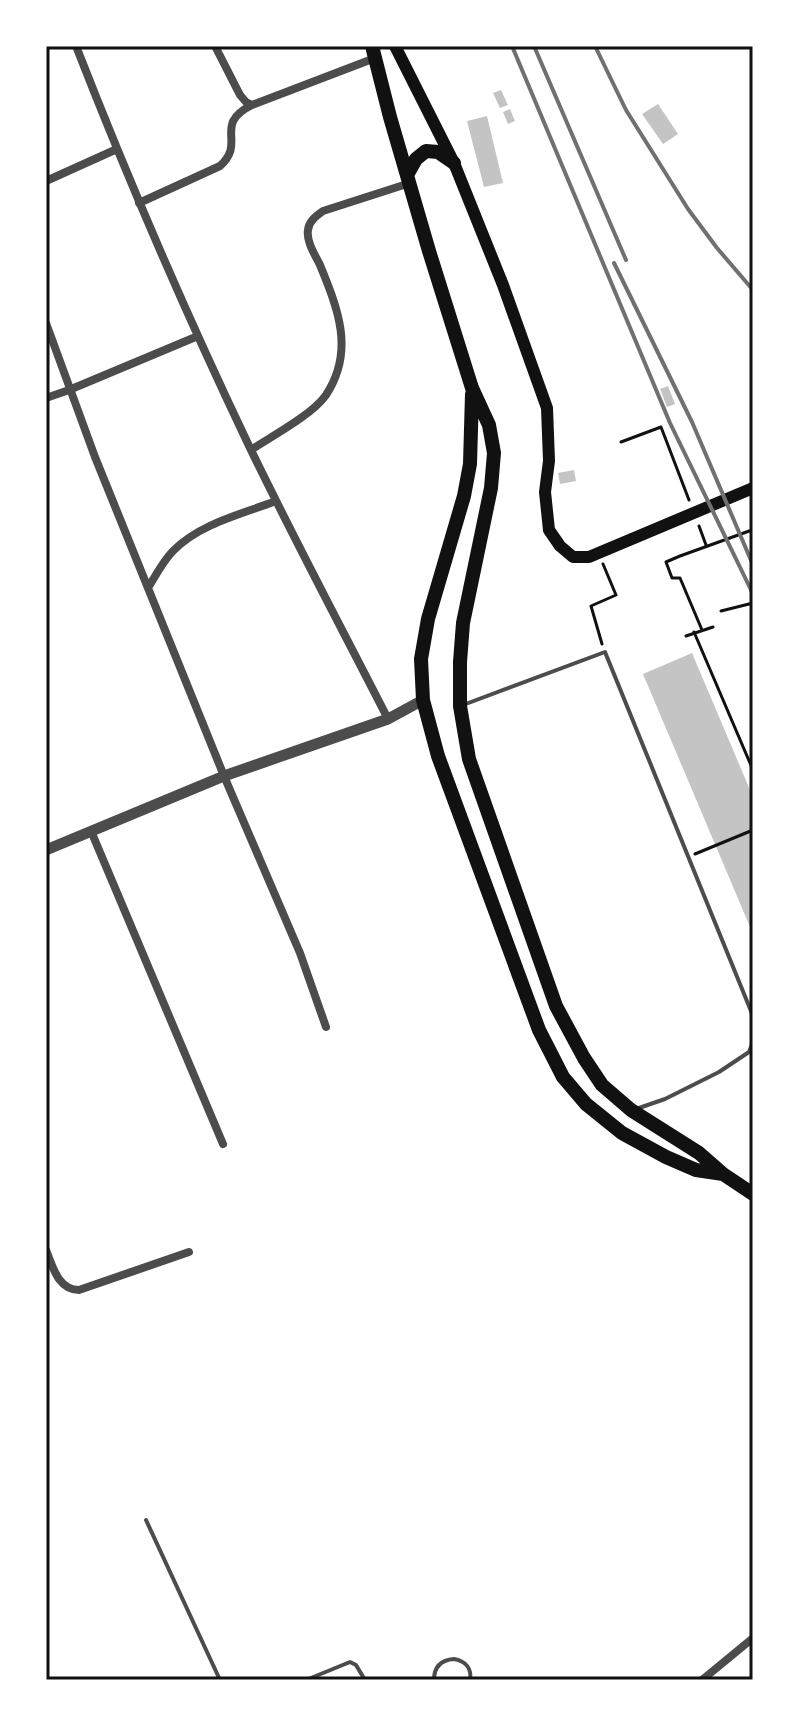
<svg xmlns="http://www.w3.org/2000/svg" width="799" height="1726" viewBox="0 0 799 1726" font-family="Poppins,sans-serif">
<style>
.building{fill:#c4c4c4}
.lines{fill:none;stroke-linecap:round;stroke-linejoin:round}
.path{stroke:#111;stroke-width:3}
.service{stroke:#4c4c4c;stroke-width:4}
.minor{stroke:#4c4c4c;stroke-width:8}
.tertiary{stroke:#4c4c4c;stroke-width:11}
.secondary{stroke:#111;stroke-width:12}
.primary{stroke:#111;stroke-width:14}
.rail{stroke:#707070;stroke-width:4}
.neatline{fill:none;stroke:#111;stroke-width:3}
</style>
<rect width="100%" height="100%" fill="#fff"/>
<!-- building -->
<path class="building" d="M 501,90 L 508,105 L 500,108 L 493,93 Z
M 658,104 L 678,134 L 663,144 L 642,114 Z
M 510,109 L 515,121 L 508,124 L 503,112 Z
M 487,116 L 503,183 L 484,187 L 467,121 Z
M 668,386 L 675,404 L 667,407 L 660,389 Z
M 574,470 L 576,481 L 560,484 L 558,473 Z
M 692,653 L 753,797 L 753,934 L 643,674 Z"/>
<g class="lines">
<!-- path -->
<path class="path" d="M 621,442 L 661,427 L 689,500
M 699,526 L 706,545
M 721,611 L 753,603
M 702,630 L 680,578 L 672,578 L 666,562 L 680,556 L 752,530
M 694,632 L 753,770
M 686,636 L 713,627
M 602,644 L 591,606 L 616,595 L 603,564
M 695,854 L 753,830"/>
<!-- service -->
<path class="service" d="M 463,705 L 605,652 L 753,1016
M 636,1109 L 665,1099 L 719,1072 L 749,1052 L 753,1042
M 146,1520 L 220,1680
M 306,1680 L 350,1662 L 356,1665 L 365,1680
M 434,1680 C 434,1667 441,1660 454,1659 C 465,1661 472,1668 470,1680"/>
<!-- minor -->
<path class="minor" d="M 76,46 C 129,182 187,316 250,448 C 294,539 342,629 388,719
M 215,46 L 240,95 L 246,102 L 252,105 L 375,58
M 46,181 L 117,149
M 139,203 L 220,166 C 247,142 212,125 252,105
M 46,323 L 95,457 L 224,776 L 300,953 L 326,1027
M 46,398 L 69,390 L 198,336
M 251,450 C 272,436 312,415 326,395 C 355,351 338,309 320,265 C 315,255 306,241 308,230 C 309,221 316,216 323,211 L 410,183
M 148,588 C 156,575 163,561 173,551 C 199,524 242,514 276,501
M 91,831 L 223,1144
M 46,1250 C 53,1267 58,1290 79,1290 L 189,1252
M 702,1680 L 753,1638"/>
<!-- tertiary -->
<path class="tertiary" d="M 46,850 L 224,776 L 388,719 L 423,700"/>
<!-- secondary -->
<path class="secondary" d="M 395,46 L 454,163 L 503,285 L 547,408 L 549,461 L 545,492 L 549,530 L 560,546 L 573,557 L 589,557 L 753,488"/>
<!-- primary -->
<path class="primary" d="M 372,46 L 390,117 L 429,251 L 472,388 L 489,425 L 494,453 L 491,488 L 463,623 L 460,662 L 460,706 L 469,759 L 556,1006 L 584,1058 L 602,1085 L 631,1110 L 699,1153 L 723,1174 L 753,1194
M 407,175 L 416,159 L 426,151 L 438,152 L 454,163
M 472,394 L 470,464 L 464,496 L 428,619 L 421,659 L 423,700 L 438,756 L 539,1030 L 563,1077 L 586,1104 L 622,1133 L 666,1157 L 696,1170 L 723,1174"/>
<!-- rail -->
<path class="rail" d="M 512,46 L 670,423 L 753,594
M 534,46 L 626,260
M 595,46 L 626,110 L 688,209 L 717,248 L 753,290
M 614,263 L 692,422 L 753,565"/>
</g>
<!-- border -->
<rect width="799" height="1726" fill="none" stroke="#ffffff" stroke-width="96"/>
<rect x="48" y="48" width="703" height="1630" class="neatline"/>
</svg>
